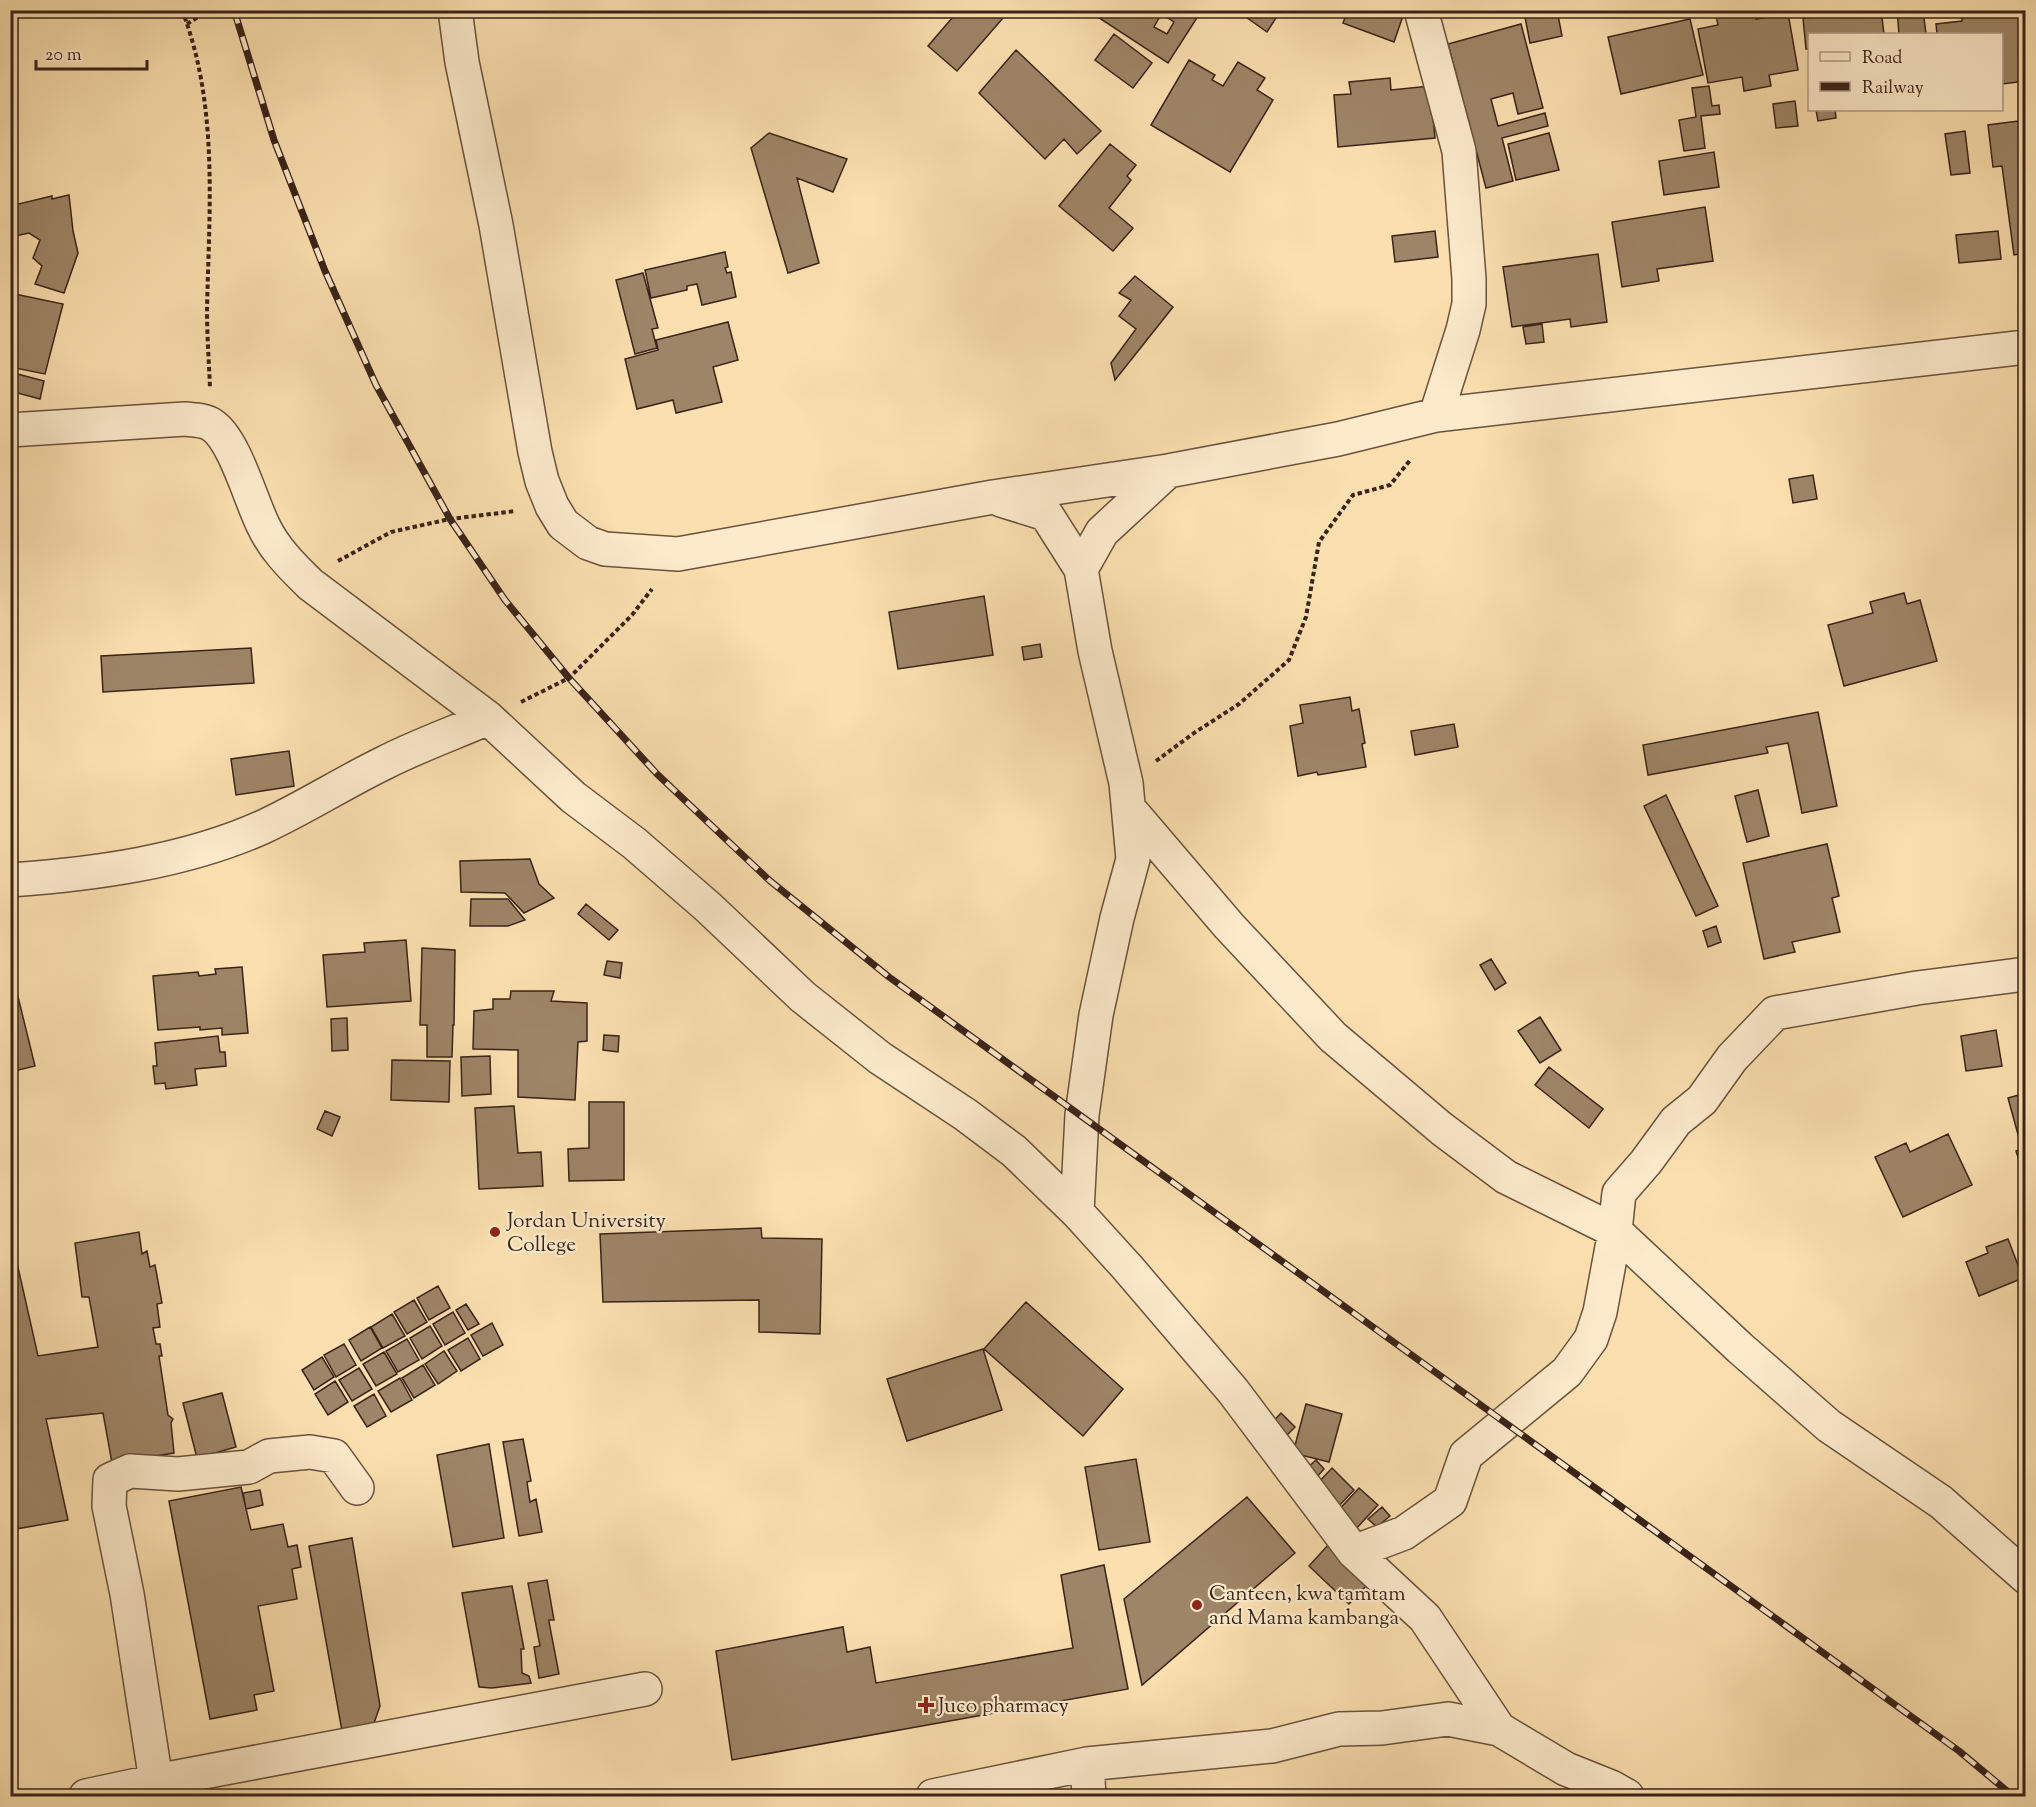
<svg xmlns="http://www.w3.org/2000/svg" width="2036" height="1807" viewBox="0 0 2036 1807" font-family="'Sorts Mill Goudy',serif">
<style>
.building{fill:#9e8567;stroke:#3a2319;stroke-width:1.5}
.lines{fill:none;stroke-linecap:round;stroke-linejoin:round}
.minor-casing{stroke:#6a523e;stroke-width:36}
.path{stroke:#3a2319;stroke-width:4;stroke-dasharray:4.5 3;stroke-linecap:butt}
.minor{stroke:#fceacb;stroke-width:33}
.rail-casing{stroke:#3a2319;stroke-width:7}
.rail{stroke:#fceacb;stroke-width:4.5;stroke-dasharray:14;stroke-linecap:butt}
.poi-dot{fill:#8f2418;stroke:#fceacb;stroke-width:2}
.labels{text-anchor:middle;stroke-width:4.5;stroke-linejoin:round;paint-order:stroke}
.poi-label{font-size:21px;fill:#3a2319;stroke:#fceacb;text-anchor:start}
</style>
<rect width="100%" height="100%" fill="#fbdfaf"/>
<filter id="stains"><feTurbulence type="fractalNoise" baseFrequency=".00333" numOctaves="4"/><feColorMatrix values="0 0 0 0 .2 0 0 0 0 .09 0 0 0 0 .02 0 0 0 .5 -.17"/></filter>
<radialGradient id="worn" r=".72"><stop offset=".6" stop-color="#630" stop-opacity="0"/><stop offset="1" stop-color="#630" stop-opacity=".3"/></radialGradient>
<!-- building -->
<path class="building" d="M 959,10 L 1010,10 L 957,71 L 928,46 Z
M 1087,10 L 1147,10 L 1159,18 L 1154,27 L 1167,34 L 1174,22 L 1168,18 L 1173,10 L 1202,10 L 1168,63 Z
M 1236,10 L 1281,10 L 1267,32 Z
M 1348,10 L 1405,10 L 1394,42 L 1343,23 Z
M 1534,10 L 1557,10 L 1562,36 L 1530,43 L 1524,12 Z
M 1574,10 L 1593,10 L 1594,13 L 1575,16 Z
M 1655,10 L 1672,10 L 1666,12 L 1667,15 L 1656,17 Z
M 1715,10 L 1755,10 L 1756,19 L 1788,13 L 1798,70 L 1769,75 L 1771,86 L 1744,91 L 1742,77 L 1708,83 L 1698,29 L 1718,25 Z
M 1813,10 L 1881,10 L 1884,34 L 1810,34 L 1810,49 L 1806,49 L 1803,18 L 1814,17 Z
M 1897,10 L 1923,10 L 1926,34 L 1899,34 Z
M 1961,10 L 2026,10 L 2026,81 L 2002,84 L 2002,34 L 1937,34 L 1936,24 L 1962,21 Z
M 1690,19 L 1703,75 L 1621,94 L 1608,37 Z
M 1521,24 L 1543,108 L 1518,114 L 1513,93 L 1491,99 L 1498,126 L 1545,113 L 1548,126 L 1502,138 L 1513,181 L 1486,188 L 1448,44 Z
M 1114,34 L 1152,63 L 1133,88 L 1095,60 Z
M 1016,50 L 1101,131 L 1077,154 L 1064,139 L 1045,159 L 979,93 Z
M 1189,60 L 1215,75 L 1212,80 L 1223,86 L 1238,62 L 1265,78 L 1257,90 L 1273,100 L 1230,172 L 1151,125 Z
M 1390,78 L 1391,90 L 1430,86 L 1435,138 L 1338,147 L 1334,95 L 1351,94 L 1349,82 Z
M 1709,86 L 1712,106 L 1719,105 L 1720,114 L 1701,116 L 1705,148 L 1684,151 L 1679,120 L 1696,117 L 1692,88 Z
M 1795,101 L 1798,126 L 1776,128 L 1773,104 Z
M 1816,110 L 1835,110 L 1836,118 L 1818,121 Z
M 2026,120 L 2026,253 L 2014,255 L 2002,166 L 1993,167 L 1988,125 Z
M 1965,131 L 1970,173 L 1951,175 L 1945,134 Z
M 769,133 L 847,159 L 833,192 L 797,178 L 819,263 L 788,273 L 751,148 Z
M 1549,133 L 1559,170 L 1516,180 L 1508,144 Z
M 1110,144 L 1136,165 L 1127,176 L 1131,180 L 1109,208 L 1133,228 L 1113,251 L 1059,206 Z
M 1714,152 L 1719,187 L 1664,195 L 1659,161 Z
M 69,195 L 73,231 L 78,253 L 64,293 L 35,284 L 42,266 L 33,258 L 40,240 L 29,233 L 10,237 L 10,206 L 52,196 L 52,199 Z
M 1705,207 L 1713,261 L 1657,269 L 1659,281 L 1622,287 L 1612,222 Z
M 1435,231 L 1438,257 L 1395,262 L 1392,236 Z
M 1998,231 L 2001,259 L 1959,263 L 1956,235 Z
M 725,252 L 728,267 L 725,268 L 727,273 L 731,272 L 736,297 L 702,305 L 697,284 L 687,286 L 687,290 L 651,298 L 645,270 Z
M 1598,254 L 1607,322 L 1571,327 L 1570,319 L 1512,327 L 1503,267 Z
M 643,273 L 658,328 L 652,329 L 657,348 L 635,354 L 616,280 Z
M 1135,276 L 1173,307 L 1115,380 L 1111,363 L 1136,329 L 1119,316 L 1131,300 L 1119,293 Z
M 10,293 L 63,304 L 45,374 L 10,367 Z
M 728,322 L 738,360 L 713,367 L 722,402 L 676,413 L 673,400 L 637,409 L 625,359 L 658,350 L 656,340 Z
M 1542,324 L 1544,342 L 1526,344 L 1523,327 Z
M 10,372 L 44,381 L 40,399 L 10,391 Z
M 1813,475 L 1817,499 L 1793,503 L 1789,479 Z
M 1904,593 L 1907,604 L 1920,600 L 1937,661 L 1844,686 L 1828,625 L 1873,613 L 1870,602 Z
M 984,596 L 993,655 L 898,669 L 889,612 Z
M 1040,644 L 1042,657 L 1024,660 L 1022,647 Z
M 251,648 L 254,683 L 103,692 L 101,656 Z
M 1350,697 L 1352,711 L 1359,709 L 1365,743 L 1362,744 L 1366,767 L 1318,775 L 1317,772 L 1298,776 L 1290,726 L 1303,723 L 1300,705 Z
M 1818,712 L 1837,806 L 1802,813 L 1788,743 L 1766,747 L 1768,753 L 1648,775 L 1643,745 Z
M 1454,724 L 1458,747 L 1415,755 L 1411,731 Z
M 289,751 L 294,786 L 236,795 L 231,759 Z
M 1758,790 L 1769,836 L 1747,842 L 1735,796 Z
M 1666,795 L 1718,906 L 1696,916 L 1644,806 Z
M 1827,844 L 1839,896 L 1832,898 L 1840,932 L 1792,942 L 1795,952 L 1764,959 L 1743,863 Z
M 530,859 L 539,884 L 554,898 L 524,913 L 505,893 L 461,892 L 460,861 Z
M 471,899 L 508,899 L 525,920 L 508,926 L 470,926 Z
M 586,904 L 618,930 L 609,940 L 578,914 Z
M 1716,926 L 1721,942 L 1708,947 L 1703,931 Z
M 406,940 L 411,1001 L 327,1007 L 323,955 L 365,952 L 364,943 Z
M 422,948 L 455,950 L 454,1025 L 453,1025 L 452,1057 L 427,1057 L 427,1025 L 420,1025 Z
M 1491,959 L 1506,983 L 1495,990 L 1480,965 Z
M 607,961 L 622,963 L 620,978 L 604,975 Z
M 10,964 L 35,1066 L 10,1072 Z
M 242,967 L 248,1033 L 222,1035 L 222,1028 L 200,1030 L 200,1027 L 158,1030 L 153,976 L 198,972 L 199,976 L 216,974 L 215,969 Z
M 511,991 L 554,991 L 551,1001 L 587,1003 L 587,1041 L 578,1042 L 575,1100 L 518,1097 L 518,1050 L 473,1049 L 474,1011 L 493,1009 L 493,999 L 510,999 Z
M 1540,1017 L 1561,1050 L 1540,1063 L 1518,1031 Z
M 347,1018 L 348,1050 L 332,1051 L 331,1019 Z
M 1996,1030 L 2002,1066 L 1966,1071 L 1961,1036 Z
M 604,1035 L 619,1036 L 618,1052 L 603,1050 Z
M 218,1036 L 220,1052 L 225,1052 L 226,1066 L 195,1069 L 197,1085 L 166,1089 L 165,1083 L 155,1084 L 153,1066 L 157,1066 L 155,1043 Z
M 490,1056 L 491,1094 L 462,1096 L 461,1057 Z
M 392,1060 L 450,1061 L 449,1102 L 391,1100 Z
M 1549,1067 L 1603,1109 L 1589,1128 L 1535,1085 Z
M 2026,1085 L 2026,1176 L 2024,1176 L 2016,1151 L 2022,1149 L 2008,1098 L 2022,1094 L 2021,1086 Z
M 589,1102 L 624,1102 L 624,1180 L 569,1181 L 568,1149 L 589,1148 Z
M 514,1106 L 518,1153 L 541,1152 L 543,1186 L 479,1189 L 475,1108 Z
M 325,1111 L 340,1117 L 332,1136 L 317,1129 Z
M 1948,1134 L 1972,1185 L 1903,1217 L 1875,1157 L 1906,1143 L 1910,1152 Z
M 761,1228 L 762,1238 L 822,1239 L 820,1334 L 759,1332 L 759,1300 L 603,1302 L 600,1234 Z
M 139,1232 L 142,1254 L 147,1251 L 150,1267 L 155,1265 L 162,1303 L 157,1304 L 160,1327 L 153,1328 L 156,1344 L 160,1344 L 162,1356 L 159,1356 L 168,1415 L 173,1419 L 171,1423 L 174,1453 L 112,1463 L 103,1413 L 46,1419 L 68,1520 L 10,1530 L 10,1255 L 15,1254 L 38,1356 L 98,1347 L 89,1297 L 82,1297 L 75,1243 Z
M 2008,1239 L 2023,1278 L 1979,1296 L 1966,1262 L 1988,1253 L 1986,1247 Z
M 438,1286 L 450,1308 L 429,1320 L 417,1298 Z
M 414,1300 L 427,1322 L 407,1334 L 394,1312 Z
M 1026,1302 L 1123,1389 L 1083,1436 L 984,1349 Z
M 466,1304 L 479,1324 L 468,1330 L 456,1310 Z
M 453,1312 L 465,1333 L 445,1345 L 433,1324 Z
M 392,1314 L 405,1336 L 383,1348 L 371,1327 Z
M 492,1323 L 503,1345 L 483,1356 L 471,1335 Z
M 430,1326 L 442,1346 L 422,1359 L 410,1338 Z
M 370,1327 L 382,1348 L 361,1361 L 349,1340 Z
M 468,1338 L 480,1359 L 461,1371 L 448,1350 Z
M 407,1339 L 419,1360 L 398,1372 L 386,1351 Z
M 344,1344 L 356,1365 L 336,1377 L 324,1355 Z
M 983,1349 L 1002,1410 L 907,1441 L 887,1379 Z
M 444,1351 L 457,1371 L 438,1384 L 425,1364 Z
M 384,1352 L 397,1374 L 376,1386 L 363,1364 Z
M 322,1357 L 334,1377 L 314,1390 L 302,1370 Z
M 423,1365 L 435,1385 L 414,1398 L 402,1378 Z
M 359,1368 L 372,1389 L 352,1401 L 339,1380 Z
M 400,1378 L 412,1400 L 391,1412 L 378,1391 Z
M 335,1381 L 348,1402 L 328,1415 L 315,1394 Z
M 222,1393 L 236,1447 L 197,1458 L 183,1403 Z
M 374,1394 L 386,1416 L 367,1427 L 354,1406 Z
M 1306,1404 L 1342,1414 L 1329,1462 L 1293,1453 Z
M 1281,1413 L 1295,1427 L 1282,1440 L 1268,1427 Z
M 523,1439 L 531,1481 L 527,1482 L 530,1502 L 536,1499 L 542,1532 L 519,1536 L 503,1442 Z
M 489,1444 L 504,1538 L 453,1547 L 437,1455 Z
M 1136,1459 L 1150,1542 L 1099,1550 L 1085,1467 Z
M 1316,1460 L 1324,1469 L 1315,1479 L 1305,1470 Z
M 1332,1468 L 1354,1490 L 1337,1508 L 1315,1486 Z
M 241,1487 L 251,1530 L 283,1524 L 288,1547 L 297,1545 L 301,1567 L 292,1569 L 297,1599 L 258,1606 L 274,1691 L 254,1695 L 257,1710 L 210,1719 L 169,1501 Z
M 1359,1488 L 1378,1505 L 1354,1531 L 1335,1514 Z
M 260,1490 L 263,1505 L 246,1509 L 243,1493 Z
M 1247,1497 L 1295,1553 L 1142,1685 L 1124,1599 Z
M 1382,1507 L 1390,1516 L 1377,1527 L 1368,1519 Z
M 352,1538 L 380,1706 L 373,1726 L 342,1731 L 309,1546 Z
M 1329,1544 L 1369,1583 L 1349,1604 L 1309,1566 Z
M 1104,1565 L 1128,1689 L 732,1760 L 716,1651 L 843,1627 L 847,1652 L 870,1647 L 876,1683 L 1073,1648 L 1061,1575 Z
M 547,1580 L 554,1620 L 549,1620 L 549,1622 L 559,1674 L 539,1678 L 534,1647 L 540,1646 L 528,1583 Z
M 512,1586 L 524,1649 L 521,1649 L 522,1673 L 529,1676 L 531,1683 L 492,1688 L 479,1687 L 462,1593 Z"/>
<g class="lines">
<!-- minor casing -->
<g class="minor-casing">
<path id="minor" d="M 455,10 L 462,62 L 496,225 L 535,452 L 542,481 L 552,506 L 563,524 L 588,543 L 605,549 L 678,554 L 993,497 L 1168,471 L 1338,439 L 1436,415 L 2026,347
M 1421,10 L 1459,151 L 1469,279 L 1469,304 L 1463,330 L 1436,415
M 10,430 L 185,419 C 194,420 205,420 212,425 C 235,440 251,502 264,527 C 275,550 293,567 310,584 L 488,718 L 573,797 L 634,843 L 708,907 L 803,997 L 880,1058 L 966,1115 L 1014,1151 L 1077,1212 L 1127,1267 L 1233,1391 L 1354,1552 L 1425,1618 L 1499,1729
M 1001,500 L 1046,514 L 1081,569
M 1130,810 L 1229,926 L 1333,1037 L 1442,1129 L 1506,1177 L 1615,1231 L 1740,1348 L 1829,1426 L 1941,1502 L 2026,1577
M 10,880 C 95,874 185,862 263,827 C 304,808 343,783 384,763 C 417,746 454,733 488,718
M 1077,1212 L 1082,1115 L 1096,1015 L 1117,918 L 1133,859 L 1126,783 L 1095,651 L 1081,569 L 1102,532 L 1168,471
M 1354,1552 L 1404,1533 L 1450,1501 L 1466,1455 L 1567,1372 L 1591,1339 L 1600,1312 L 1615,1231 L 1619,1193 L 1646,1162 L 1676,1121 L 1702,1100 L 1732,1058 L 1775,1013 L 1917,988 L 2026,974
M 1087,1764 L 1089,1796
M 86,1796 L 156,1781 L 645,1689
M 161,1796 L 156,1781 L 127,1594 L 109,1506 L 110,1480 L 130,1471 L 178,1474 L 249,1467 L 269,1456 L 310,1452 L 334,1456 L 357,1488
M 933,1796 L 1087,1764 L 1272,1746 L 1339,1729 L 1382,1728 L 1448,1719 L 1499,1729 L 1566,1769 L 1611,1787 L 1627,1796"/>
</g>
<!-- path -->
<path class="path" d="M 182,10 C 219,106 209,210 207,310 C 207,336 209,362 210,388
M 187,24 L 209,10
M 338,561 L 391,532 L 450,519 L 516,511
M 521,702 L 569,678 L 632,615 L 652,589
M 1156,761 L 1194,733 L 1239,704 L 1289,660 L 1306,617 L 1319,542 L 1353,495 L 1390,485 L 1411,459"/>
<!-- minor -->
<use href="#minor" class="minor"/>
<!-- rail casing -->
<g class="rail-casing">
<path id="rail" d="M 234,10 L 274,140 L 325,271 L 376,385 L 450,519 L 505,600 L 569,678 L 657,774 L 769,880 L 889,977 L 1959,1751 L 2013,1796"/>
</g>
<!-- rail -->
<use href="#rail" class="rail"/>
</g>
<!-- markers -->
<g class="poi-dot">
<circle cx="495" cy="1232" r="6"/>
<circle cx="1197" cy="1605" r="6"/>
<path d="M923 1696h6v6h6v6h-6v6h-6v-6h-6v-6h6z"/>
</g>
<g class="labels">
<!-- poi labels -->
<g class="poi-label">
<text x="507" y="1227">Jordan University<tspan x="507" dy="24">College</tspan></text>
<text x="1209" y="1600">Canteen, kwa tamtam<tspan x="1209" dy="24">and Mama kambanga</tspan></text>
<text x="938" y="1712">Juco pharmacy</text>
</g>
</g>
<!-- margin -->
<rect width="2036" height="1807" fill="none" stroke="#fbdfaf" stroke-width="36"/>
<rect x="12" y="12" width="2012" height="1783" fill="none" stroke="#3a2319" stroke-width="3"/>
<rect x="18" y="18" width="2000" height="1771" fill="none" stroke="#3a2319" stroke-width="1.5"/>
<!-- legend -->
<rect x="1808" y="33" width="195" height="78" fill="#fceacb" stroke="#ae9a84" stroke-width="1.5"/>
<rect x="1820" y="52" width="30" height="9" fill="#fceacb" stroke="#ae9a84" stroke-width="1.5"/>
<text x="1862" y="63" font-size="18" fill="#3a2319">Road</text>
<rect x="1820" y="82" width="30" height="9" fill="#3a2319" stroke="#ae9a84" stroke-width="1.5"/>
<text x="1862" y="93" font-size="18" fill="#3a2319">Railway</text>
<!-- scale -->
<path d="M36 60v9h111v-9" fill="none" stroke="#3a2319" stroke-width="3"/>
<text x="45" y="60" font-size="18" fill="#3a2319" stroke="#fceacb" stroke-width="4.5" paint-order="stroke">20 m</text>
<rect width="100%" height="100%" filter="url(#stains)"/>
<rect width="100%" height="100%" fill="url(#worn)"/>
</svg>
